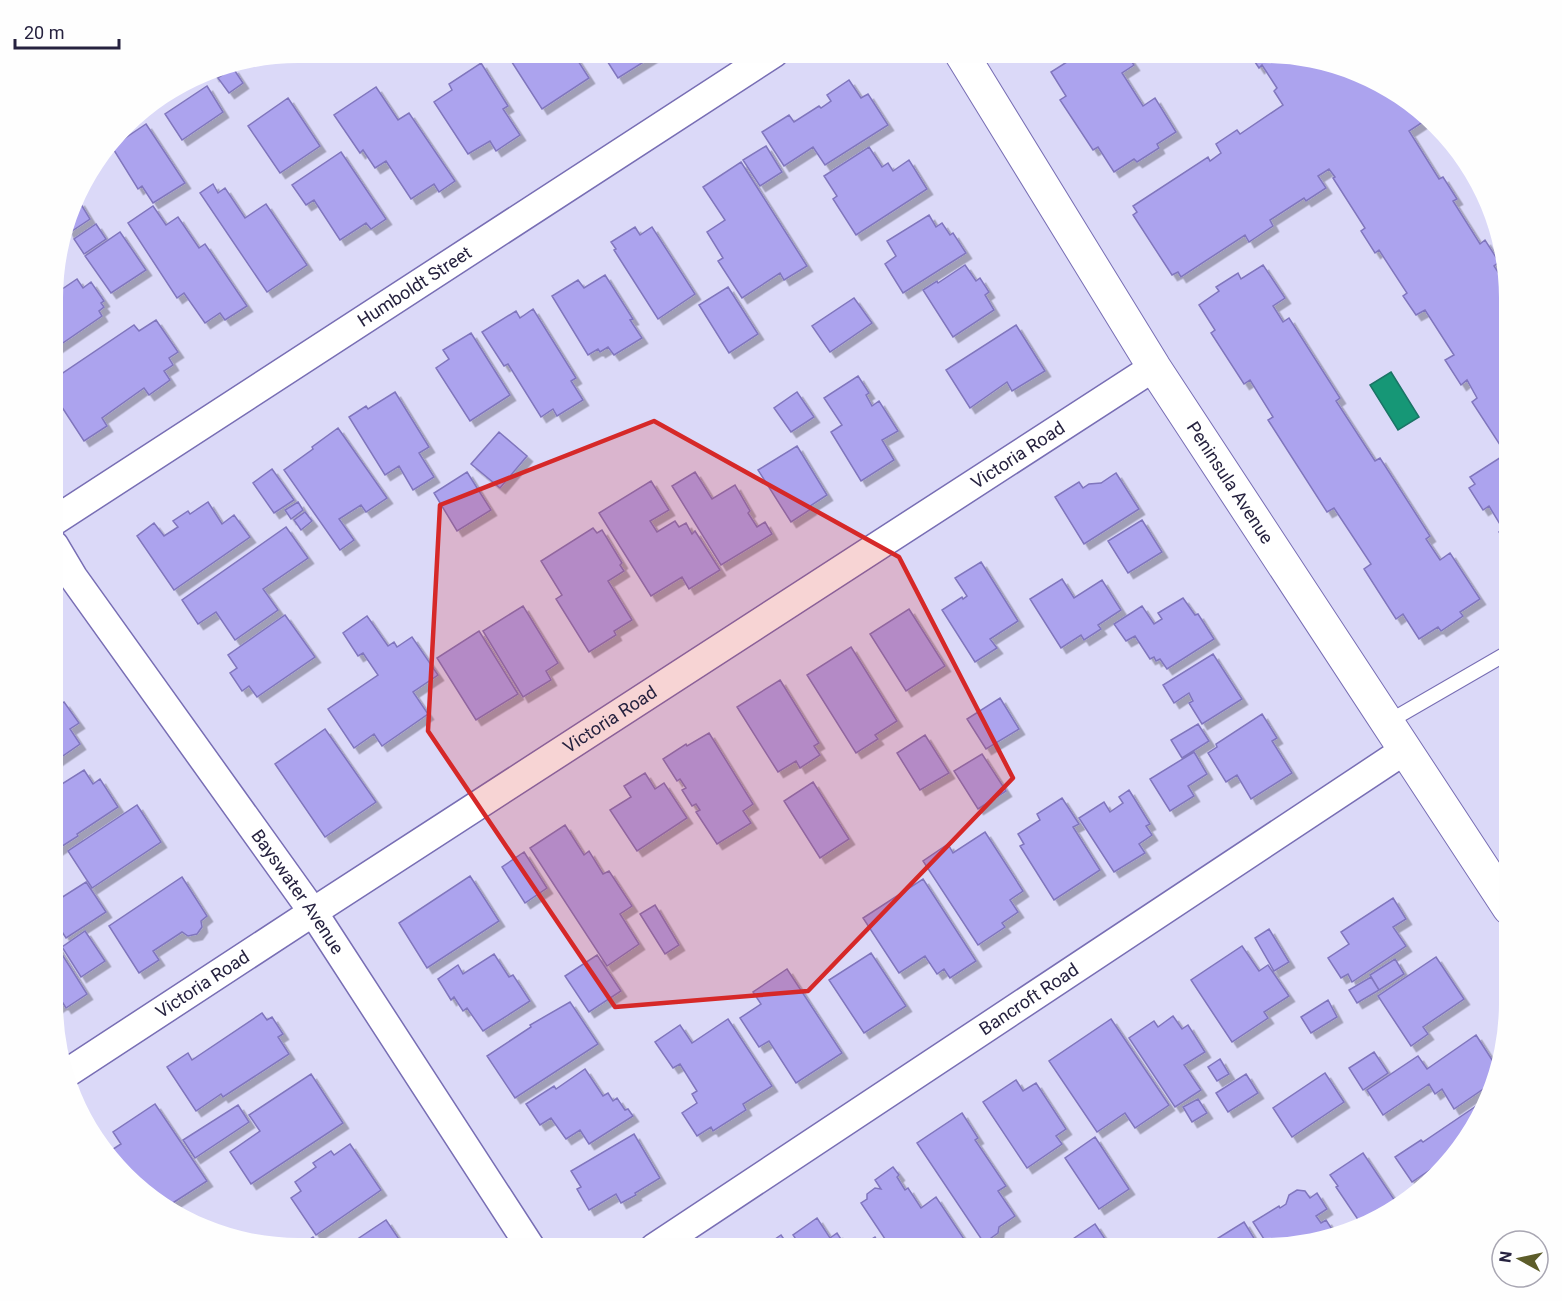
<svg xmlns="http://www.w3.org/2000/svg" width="1562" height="1301" viewBox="0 0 1562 1301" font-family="Roboto,sans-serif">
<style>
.water{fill:#169776;stroke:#1b7466;stroke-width:1.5}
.building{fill:#aca3ee;stroke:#8076bd;stroke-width:1.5;filter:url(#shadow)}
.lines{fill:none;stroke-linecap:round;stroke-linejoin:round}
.lane-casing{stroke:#786eb4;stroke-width:16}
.street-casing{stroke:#786eb4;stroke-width:31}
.secondary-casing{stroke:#786eb4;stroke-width:35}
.lane{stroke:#fff;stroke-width:14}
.street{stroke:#fff;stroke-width:28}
.secondary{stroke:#fff;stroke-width:33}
.marked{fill:#d62828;fill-opacity:0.2;stroke:#d62828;stroke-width:4.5;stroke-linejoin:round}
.labels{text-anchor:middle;stroke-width:5;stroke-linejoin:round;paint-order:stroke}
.street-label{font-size:18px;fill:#26223f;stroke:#fefefe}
</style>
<defs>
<filter id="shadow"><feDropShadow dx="5.5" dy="5.5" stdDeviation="0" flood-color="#0004"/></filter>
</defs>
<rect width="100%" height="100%" fill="#dbd9f8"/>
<!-- water -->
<path class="water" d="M 1391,372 L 1419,417 L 1398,430 L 1370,385 Z"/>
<!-- building -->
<path class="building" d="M 514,53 L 573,53 L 589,78 L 542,109 L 508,56 Z
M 602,53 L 658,53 L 618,78 Z
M 1081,53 L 1126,53 L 1134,65 L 1122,73 L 1143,106 L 1155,98 L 1176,132 L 1157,144 L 1159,148 L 1137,162 L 1134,159 L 1114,172 L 1098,147 L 1093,150 L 1060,100 L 1066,96 L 1051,72 Z
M 1249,53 L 1280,53 L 1358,71 L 1429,118 L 1409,131 L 1439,179 L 1443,177 L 1457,199 L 1453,201 L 1480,244 L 1485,240 L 1499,262 L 1494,266 L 1507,286 L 1510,298 L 1509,548 L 1499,532 L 1503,529 L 1489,506 L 1483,510 L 1469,488 L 1475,484 L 1470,477 L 1506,454 L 1472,402 L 1477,398 L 1467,380 L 1461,385 L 1445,360 L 1454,355 L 1425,310 L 1416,315 L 1403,296 L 1407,293 L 1379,250 L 1375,253 L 1361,231 L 1365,228 L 1333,178 L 1335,177 L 1329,169 L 1318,176 L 1326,188 L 1306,201 L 1304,198 L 1270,220 L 1273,226 L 1249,242 L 1245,235 L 1181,277 L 1178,272 L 1172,275 L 1133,215 L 1137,212 L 1133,206 L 1208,157 L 1210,161 L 1221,153 L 1216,144 L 1237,130 L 1240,134 L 1283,105 L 1274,91 L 1277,88 L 1262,65 L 1259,68 Z
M 233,63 L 214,76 L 211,70 L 219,66 Z
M 481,63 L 508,106 L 503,109 L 520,135 L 496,151 L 490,141 L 468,154 L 434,102 L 452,90 L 449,84 Z
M 233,68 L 243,83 L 229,93 L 218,78 Z
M 849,80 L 861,98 L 868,94 L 888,125 L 825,165 L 813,147 L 784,166 L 762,132 L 789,115 L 794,122 L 819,106 L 821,108 L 831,101 L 827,95 Z
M 207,86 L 223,112 L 182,140 L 165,114 Z
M 376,87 L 398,120 L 409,113 L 455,181 L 439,192 L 434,184 L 411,199 L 386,161 L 375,168 L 363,150 L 360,153 L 334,115 Z
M 288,98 L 320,146 L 280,173 L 248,126 Z
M 146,124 L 185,183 L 153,203 L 142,186 L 138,189 L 112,147 Z
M 766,146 L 782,172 L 760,186 L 743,160 Z
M 869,147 L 882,167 L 888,163 L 893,171 L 909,160 L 927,189 L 856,235 L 833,199 L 837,196 L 824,176 Z
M 341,152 L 386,219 L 371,229 L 366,223 L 340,240 L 314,200 L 306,205 L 292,185 Z
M 741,162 L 807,266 L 784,280 L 780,273 L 742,298 L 718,261 L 723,258 L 707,232 L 725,220 L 703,187 Z
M 213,184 L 218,193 L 225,188 L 245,218 L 266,204 L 307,265 L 267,292 L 200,193 Z
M 79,201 L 90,219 L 69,233 L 67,229 L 76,203 Z
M 153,206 L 166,225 L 178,217 L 199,248 L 205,244 L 247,306 L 225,320 L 220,313 L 205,323 L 184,293 L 177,298 L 128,223 Z
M 929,215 L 936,227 L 942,223 L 950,235 L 953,233 L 966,253 L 903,293 L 885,264 L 896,256 L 887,241 Z
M 96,224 L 106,239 L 84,254 L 74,239 Z
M 635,227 L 640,235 L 652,227 L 695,294 L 658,319 L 614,250 L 616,249 L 611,242 Z
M 120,232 L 146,270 L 111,293 L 85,256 Z
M 965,265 L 976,281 L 980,278 L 989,292 L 985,295 L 994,310 L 953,337 L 923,290 L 937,281 L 938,283 Z
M 1263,265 L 1285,298 L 1273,306 L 1283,322 L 1289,318 L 1340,398 L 1336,401 L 1375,461 L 1380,458 L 1430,536 L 1426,539 L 1440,560 L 1450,553 L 1480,599 L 1460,612 L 1463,616 L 1441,631 L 1438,627 L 1419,639 L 1403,614 L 1396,619 L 1364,569 L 1371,564 L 1334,508 L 1327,512 L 1268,420 L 1273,417 L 1250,380 L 1244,384 L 1211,333 L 1215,330 L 1199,305 L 1219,291 L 1216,287 L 1238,273 L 1241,279 Z
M 605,275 L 633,319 L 630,320 L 642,338 L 614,355 L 608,347 L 600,352 L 598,349 L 588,355 L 552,296 L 578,280 L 584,288 Z
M 77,279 L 83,288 L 91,282 L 104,301 L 101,303 L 104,307 L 99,311 L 102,316 L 54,349 L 55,294 Z
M 728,287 L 758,334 L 729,353 L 699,305 Z
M 854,298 L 872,323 L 830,352 L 812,326 Z
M 533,309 L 576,378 L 571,381 L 583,400 L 557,416 L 553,409 L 541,417 L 508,364 L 504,366 L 482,332 L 516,311 L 520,318 Z
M 156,320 L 178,352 L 169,358 L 173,365 L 164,371 L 170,380 L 149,395 L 144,388 L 102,418 L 107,426 L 84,441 L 54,395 L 54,379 L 134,325 L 139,331 Z
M 1016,325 L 1045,371 L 1012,391 L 1007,382 L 970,408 L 946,370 Z
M 471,333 L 510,395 L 470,421 L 436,368 L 449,359 L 443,350 Z
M 858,376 L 869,393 L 866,395 L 872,406 L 879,401 L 898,431 L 882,440 L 894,460 L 861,481 L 831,432 L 842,425 L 824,398 Z
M 395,392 L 429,447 L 419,453 L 434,477 L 413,490 L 399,466 L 385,475 L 349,417 L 366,406 L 368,409 Z
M 797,392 L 814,417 L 791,432 L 774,408 Z
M 338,428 L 387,498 L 366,512 L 361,505 L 339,519 L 354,540 L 340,550 L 284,470 L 313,449 L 312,447 Z
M 499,432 L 527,456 L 500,488 L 471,464 Z
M 797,446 L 827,495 L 810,506 L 811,509 L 791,522 L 758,470 Z
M 272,469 L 294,500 L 274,513 L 253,483 Z
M 467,472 L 491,510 L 457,531 L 434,493 Z
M 695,472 L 712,499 L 735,485 L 750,511 L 748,513 L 757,527 L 765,522 L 772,534 L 721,565 L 672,486 Z
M 1116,473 L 1139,509 L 1084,544 L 1055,497 L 1079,482 L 1083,488 L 1089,484 L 1101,483 Z
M 651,481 L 669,510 L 650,521 L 657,532 L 675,521 L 679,527 L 686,523 L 692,534 L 695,531 L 720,570 L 689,589 L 682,577 L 651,596 L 599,513 Z
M 208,502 L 222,524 L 234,515 L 250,537 L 174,590 L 137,536 L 154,523 L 164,536 L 178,527 L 173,521 L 188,511 L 190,514 Z
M 298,502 L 303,510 L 291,519 L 285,510 Z
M 305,512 L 312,521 L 301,530 L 294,520 Z
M 1142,520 L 1162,552 L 1128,573 L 1108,541 Z
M 286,527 L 308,558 L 263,589 L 278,610 L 235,640 L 216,612 L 198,624 L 182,600 Z
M 593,528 L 597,533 L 602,530 L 622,563 L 620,565 L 624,571 L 608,581 L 632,620 L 614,631 L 616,635 L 589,652 L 556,599 L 562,595 L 541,561 Z
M 981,562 L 1018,621 L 990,639 L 997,648 L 975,662 L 942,610 L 962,597 L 963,599 L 967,596 L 955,578 Z
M 1062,579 L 1074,598 L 1102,580 L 1121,610 L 1098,625 L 1101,629 L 1084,640 L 1081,635 L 1061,648 L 1030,599 Z
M 1183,598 L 1195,615 L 1198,614 L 1214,639 L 1167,669 L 1160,659 L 1156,661 L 1154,657 L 1150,659 L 1135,636 L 1126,641 L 1114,624 L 1142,606 L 1154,624 L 1162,619 L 1158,613 Z
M 523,606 L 558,663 L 546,671 L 551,680 L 523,697 L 483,631 Z
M 909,609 L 945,666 L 906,691 L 870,634 Z
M 285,615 L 315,657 L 257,697 L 249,686 L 242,691 L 230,673 L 237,668 L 228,655 Z
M 367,616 L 388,646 L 394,642 L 397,647 L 412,637 L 438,675 L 413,692 L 428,714 L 382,746 L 374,734 L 354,748 L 328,709 L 378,675 L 363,653 L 358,656 L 343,633 Z
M 479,631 L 518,694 L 476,720 L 437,658 Z
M 851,647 L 897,721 L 875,735 L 878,739 L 856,753 L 807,675 Z
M 1213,654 L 1242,699 L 1202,724 L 1189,703 L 1193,701 L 1189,693 L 1174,703 L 1163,685 Z
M 780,680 L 819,743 L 814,746 L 820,755 L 800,768 L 796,761 L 778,772 L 737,707 Z
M 1000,698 L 1019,729 L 986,749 L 967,719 Z
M 64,702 L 79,723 L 70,729 L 80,744 L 54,762 L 54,706 L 55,708 Z
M 1262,714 L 1277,738 L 1272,741 L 1292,773 L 1251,799 L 1237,775 L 1226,782 L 1208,753 L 1217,747 L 1216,744 Z
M 1198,724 L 1209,741 L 1182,758 L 1171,740 Z
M 325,729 L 376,802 L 325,837 L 275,764 Z
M 709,733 L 753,804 L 743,811 L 751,823 L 717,844 L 696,812 L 700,810 L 696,804 L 692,806 L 682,790 L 686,788 L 680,779 L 677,781 L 663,759 L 686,744 L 687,746 Z
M 925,735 L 949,773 L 920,790 L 897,753 Z
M 1194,752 L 1207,774 L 1188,786 L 1194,796 L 1170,811 L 1150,779 Z
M 982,754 L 1006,791 L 978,809 L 954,771 Z
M 84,770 L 93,784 L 100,779 L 118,807 L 77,834 L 78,836 L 53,852 L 54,786 L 60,781 L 62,784 Z
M 645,773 L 655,789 L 664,783 L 687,818 L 637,851 L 610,810 L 631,797 L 624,786 Z
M 813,782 L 849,839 L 820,858 L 784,801 Z
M 1129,790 L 1150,824 L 1146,826 L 1152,835 L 1139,844 L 1145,853 L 1114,872 L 1079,818 L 1104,802 L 1110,812 L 1123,803 L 1119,797 Z
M 1062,798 L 1079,824 L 1073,827 L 1100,870 L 1054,900 L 1020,846 L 1024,844 L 1018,834 L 1040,820 L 1037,814 Z
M 137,805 L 161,842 L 92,888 L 68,851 Z
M 565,825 L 584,855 L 589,851 L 603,874 L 609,871 L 632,906 L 620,914 L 639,944 L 607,966 L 530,848 Z
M 985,832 L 1023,891 L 1010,900 L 1018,912 L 1002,923 L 1005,927 L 978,945 L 923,861 L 948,844 L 953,853 Z
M 524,852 L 547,888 L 525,903 L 502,867 Z
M 470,876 L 499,921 L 427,968 L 399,923 Z
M 182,877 L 207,916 L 201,921 L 202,927 L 197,934 L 188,936 L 182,932 L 153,951 L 159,960 L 139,973 L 109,926 Z
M 923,879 L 976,961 L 950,978 L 944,969 L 937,974 L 925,956 L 899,973 L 863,918 Z
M 86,882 L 106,912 L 66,938 L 53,918 L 53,903 Z
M 1393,898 L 1406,919 L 1393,927 L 1406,946 L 1352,982 L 1348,974 L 1341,978 L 1328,958 L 1349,944 L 1341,932 Z
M 655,905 L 679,945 L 665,954 L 640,914 Z
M 1269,929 L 1289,962 L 1274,971 L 1255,938 Z
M 85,931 L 105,961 L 81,977 L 62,947 Z
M 53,940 L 87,994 L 66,1008 L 63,1003 L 53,1010 Z
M 1242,946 L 1259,971 L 1268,965 L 1289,996 L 1264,1012 L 1268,1018 L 1232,1042 L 1191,980 Z
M 871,953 L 906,1006 L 864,1033 L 829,980 Z
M 494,954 L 509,977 L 513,975 L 530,1001 L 483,1031 L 467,1008 L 463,1011 L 454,997 L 451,1000 L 438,979 L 458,965 L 463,974 Z
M 597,955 L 621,991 L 589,1012 L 565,976 Z
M 1436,957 L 1464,999 L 1423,1027 L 1428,1034 L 1411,1046 L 1378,996 Z
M 1395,959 L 1404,974 L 1379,990 L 1370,975 Z
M 787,969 L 842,1053 L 796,1083 L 769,1041 L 759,1047 L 740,1018 L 761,1004 L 753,992 Z
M 1371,977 L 1379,990 L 1357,1003 L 1349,990 Z
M 1328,1000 L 1337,1017 L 1311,1033 L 1301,1017 Z
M 570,1002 L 598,1044 L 515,1098 L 487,1056 L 531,1027 L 530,1025 Z
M 262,1013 L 267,1020 L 272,1017 L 283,1034 L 278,1037 L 289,1054 L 223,1097 L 221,1094 L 196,1111 L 167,1067 L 188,1053 L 192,1060 Z
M 1173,1016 L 1182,1029 L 1188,1025 L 1205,1052 L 1184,1065 L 1201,1090 L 1175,1107 L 1129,1038 L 1154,1021 L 1158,1027 Z
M 728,1019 L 772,1086 L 743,1104 L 746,1110 L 713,1131 L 711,1127 L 697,1136 L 682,1113 L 697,1103 L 692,1094 L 697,1091 L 680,1064 L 673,1068 L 655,1042 L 680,1025 L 692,1043 Z
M 1111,1019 L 1169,1105 L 1135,1128 L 1125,1113 L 1097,1132 L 1049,1061 Z
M 1476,1035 L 1496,1066 L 1492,1083 L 1454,1109 L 1442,1089 L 1435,1094 L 1429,1084 L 1383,1115 L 1367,1090 L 1418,1056 L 1427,1069 Z
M 1374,1052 L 1388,1073 L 1363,1090 L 1349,1068 Z
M 1220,1059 L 1229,1074 L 1217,1081 L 1208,1067 Z
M 585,1069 L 603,1096 L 608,1093 L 613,1101 L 617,1098 L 625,1110 L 628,1109 L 633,1116 L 589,1144 L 580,1130 L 566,1139 L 551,1118 L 540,1125 L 526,1104 L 554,1086 L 556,1089 Z
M 1325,1073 L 1344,1102 L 1292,1137 L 1273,1108 Z
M 311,1074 L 343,1123 L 251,1184 L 230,1152 L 260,1131 L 249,1115 Z
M 1246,1074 L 1258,1093 L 1228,1112 L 1216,1093 Z
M 1016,1080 L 1023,1091 L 1036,1083 L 1066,1129 L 1056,1136 L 1062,1144 L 1027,1168 L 983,1102 Z
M 1488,1098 L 1484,1111 L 1458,1148 L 1453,1152 L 1454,1154 L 1450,1159 L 1440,1166 L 1439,1164 L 1412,1182 L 1395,1157 L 1421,1140 L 1423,1142 Z
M 1198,1099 L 1207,1113 L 1192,1122 L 1183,1107 Z
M 155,1104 L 207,1181 L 168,1206 L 125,1177 L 107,1153 L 121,1144 L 113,1132 Z
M 238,1105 L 249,1122 L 195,1158 L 183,1140 Z
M 962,1113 L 978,1138 L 975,1140 L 1006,1186 L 998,1191 L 1015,1216 L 999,1227 L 998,1233 L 984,1243 L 917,1143 Z
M 634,1134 L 660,1178 L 635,1193 L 636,1195 L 621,1203 L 616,1194 L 589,1210 L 577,1189 L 581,1187 L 571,1171 Z
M 1095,1137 L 1129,1189 L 1099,1209 L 1065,1158 Z
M 350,1144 L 381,1190 L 316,1235 L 291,1198 L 301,1191 L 295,1182 L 316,1167 L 313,1163 L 331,1151 L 334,1155 Z
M 1363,1153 L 1397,1204 L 1363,1227 L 1336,1187 L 1338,1186 L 1330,1175 Z
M 893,1167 L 899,1175 L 897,1177 L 905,1190 L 908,1188 L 921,1208 L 936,1197 L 964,1239 L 951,1248 L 891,1248 L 861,1203 L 867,1199 L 867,1194 L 875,1188 L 881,1189 L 875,1180 Z
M 1297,1190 L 1305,1191 L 1310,1198 L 1317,1193 L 1327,1209 L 1316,1216 L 1321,1223 L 1326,1220 L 1335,1234 L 1269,1247 L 1253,1222 L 1279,1206 L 1280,1208 L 1286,1204 L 1289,1195 Z
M 817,1218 L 830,1238 L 837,1233 L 846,1247 L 857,1239 L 861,1246 L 875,1237 L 882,1248 L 802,1248 L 793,1235 Z
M 386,1220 L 405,1248 L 344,1248 Z
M 1244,1222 L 1260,1248 L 1202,1248 Z
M 1095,1224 L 1107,1242 L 1098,1248 L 1075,1248 L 1070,1241 Z
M 781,1235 L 790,1248 L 762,1248 Z
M 313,1237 L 321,1248 L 297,1248 Z"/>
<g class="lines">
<!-- lane casing -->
<g class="lane-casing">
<path id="lane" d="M 1388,722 L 1509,652"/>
</g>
<!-- street casing -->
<g class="street-casing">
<g id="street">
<path id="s1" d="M 54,521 L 774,53"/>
<path id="s2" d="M 54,545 L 73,577 L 313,912 L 531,1248"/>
<path id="s3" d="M 67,1073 L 313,912 L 1154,367"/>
<path id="s4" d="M 654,1248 L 1405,750"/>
</g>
</g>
<!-- secondary casing -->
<g class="secondary-casing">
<g id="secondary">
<path id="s5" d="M 961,53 L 1154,367 L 1509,908"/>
</g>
</g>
<!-- lane -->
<use href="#lane" class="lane"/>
<!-- street -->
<use href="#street" class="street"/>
<!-- secondary -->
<use href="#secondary" class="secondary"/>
</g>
<!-- marked area -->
<path class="marked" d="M 654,421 L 899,557 L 1013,778 L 808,991 L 615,1007 L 428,731 L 440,505 Z"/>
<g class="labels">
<!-- street labels -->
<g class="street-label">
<text dy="6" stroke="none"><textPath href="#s1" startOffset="430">Humboldt Street</textPath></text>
<text dy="6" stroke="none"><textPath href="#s3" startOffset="1134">Victoria Road</textPath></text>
<text dy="6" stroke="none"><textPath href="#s5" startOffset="507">Peninsula Avenue</textPath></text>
<text dy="6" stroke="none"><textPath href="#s3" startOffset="648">Victoria Road</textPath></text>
<text dy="6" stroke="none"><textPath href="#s2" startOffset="424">Bayswater Avenue</textPath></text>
<text dy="6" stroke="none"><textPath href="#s3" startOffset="162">Victoria Road</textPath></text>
<text dy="6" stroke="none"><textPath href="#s4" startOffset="450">Bancroft Road</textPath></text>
</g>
</g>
<!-- crop -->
<path d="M0 0H1562V1301H0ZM298 63H1264A235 235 0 0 1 1499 298V1003A235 235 0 0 1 1264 1238H298A235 235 0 0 1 63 1003V298A235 235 0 0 1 298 63Z" fill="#fefefe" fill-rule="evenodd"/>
<!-- north arrow -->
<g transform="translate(1520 1259) rotate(278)"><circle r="28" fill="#fefefe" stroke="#a8a6b2" stroke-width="1.5"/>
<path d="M0-4.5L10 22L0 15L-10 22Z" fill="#5c5c29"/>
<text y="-9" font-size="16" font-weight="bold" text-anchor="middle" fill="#26223f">N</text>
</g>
<!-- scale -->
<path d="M15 39v9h104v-9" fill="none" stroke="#26223f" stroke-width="3"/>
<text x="24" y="39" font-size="18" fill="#26223f" stroke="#fefefe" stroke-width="4.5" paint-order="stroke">20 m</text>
</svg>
